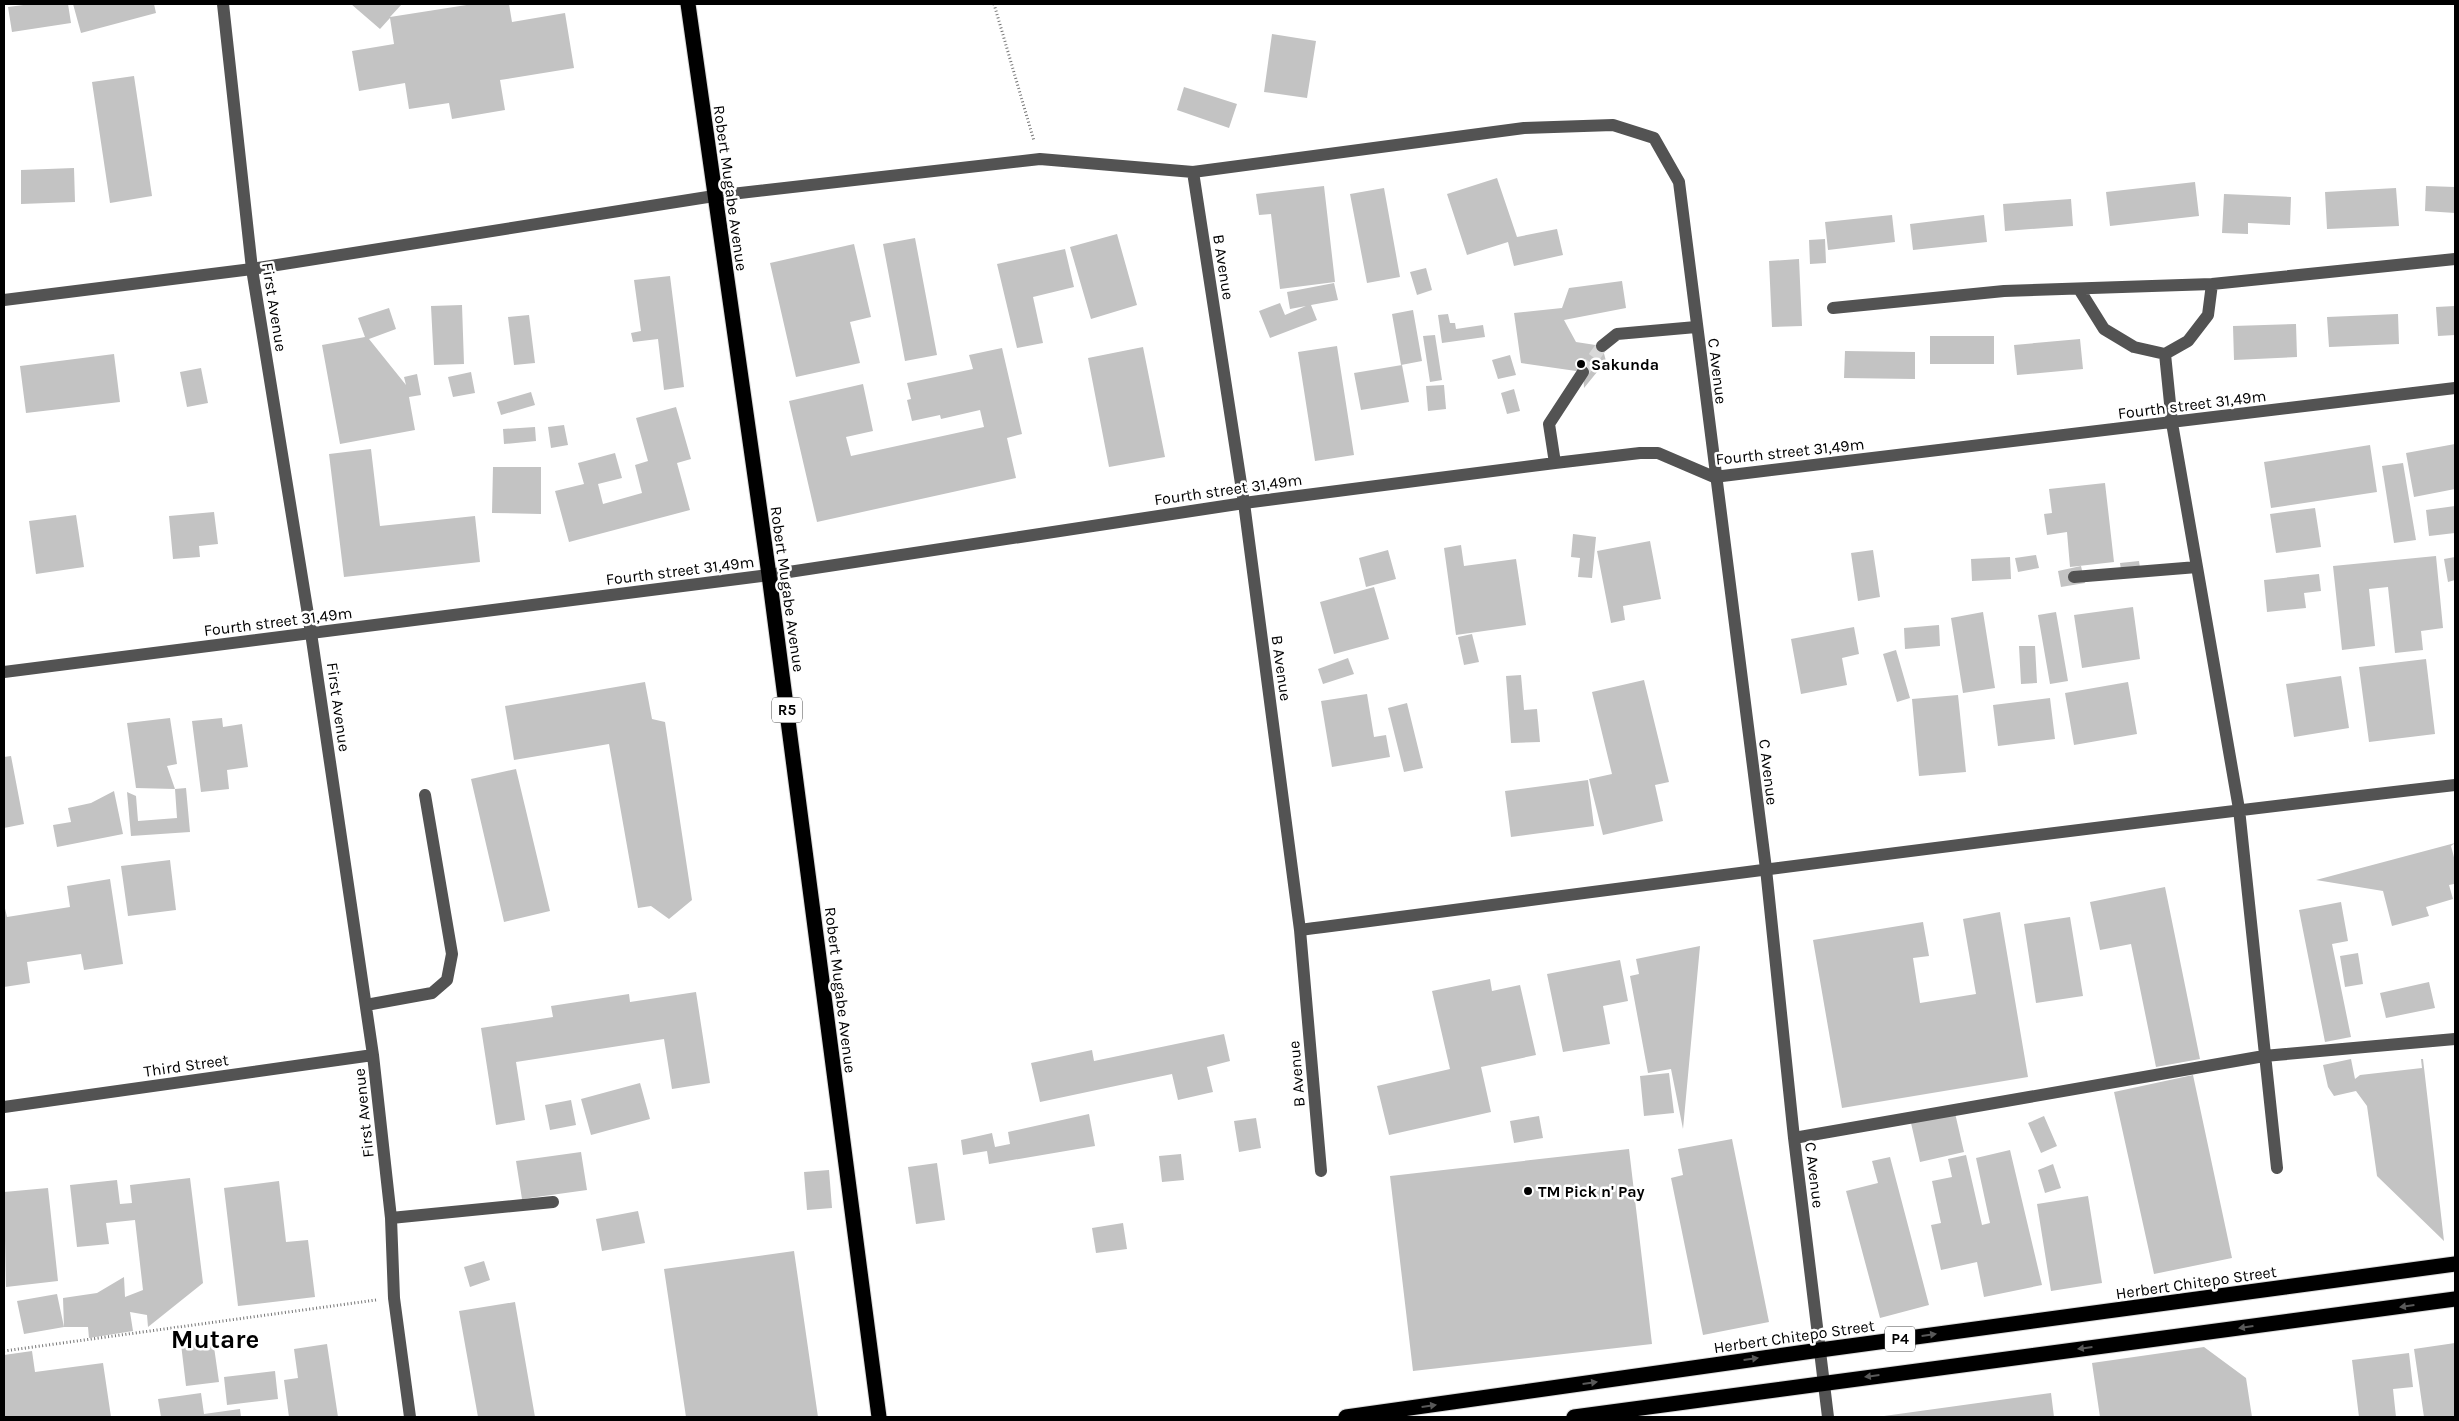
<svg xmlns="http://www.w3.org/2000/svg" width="2459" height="1421" viewBox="0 0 2459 1421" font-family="Karla,sans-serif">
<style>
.building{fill:#c3c3c3}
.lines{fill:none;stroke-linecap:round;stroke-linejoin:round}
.minor-tunnel{stroke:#d9d9d9;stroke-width:12;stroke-dasharray:12 6;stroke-linecap:butt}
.highway-casing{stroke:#dbdbdb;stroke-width:17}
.path{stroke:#757575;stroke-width:3;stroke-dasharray:1 2.5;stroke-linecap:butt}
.minor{stroke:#535353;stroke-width:12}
.highway{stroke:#000;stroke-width:15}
.oneway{fill:#595959}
.poi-dot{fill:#000;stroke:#fff;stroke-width:2}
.labels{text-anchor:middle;stroke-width:5;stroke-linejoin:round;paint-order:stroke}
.shield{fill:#fff;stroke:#4c4c4c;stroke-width:1}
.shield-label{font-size:15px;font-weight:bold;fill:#000}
.street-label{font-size:16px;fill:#000;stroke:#fff}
.poi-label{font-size:16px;font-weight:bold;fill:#000;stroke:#fff;text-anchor:start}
.town-label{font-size:26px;font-weight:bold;fill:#000;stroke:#fff}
</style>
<rect width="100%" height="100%" fill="#fff"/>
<!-- building -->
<path class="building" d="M 31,4 L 68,4 L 71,23 L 12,32 L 8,7 Z
M 73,4 L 154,4 L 156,13 L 81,33 Z
M 351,4 L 402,4 L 390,17 L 473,4 L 509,4 L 512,22 L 565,13 L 574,68 L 500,80 L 505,110 L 452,119 L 449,103 L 409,109 L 405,83 L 359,91 L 352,51 L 394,44 L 390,18 L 380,29 Z
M 1272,34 L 1316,41 L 1307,98 L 1264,92 Z
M 134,76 L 152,196 L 110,203 L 92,82 Z
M 1184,87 L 1237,104 L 1229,128 L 1177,110 Z
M 74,168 L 75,202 L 21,204 L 21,170 Z
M 1497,178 L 1517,237 L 1557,229 L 1563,255 L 1514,266 L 1508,242 L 1467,255 L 1447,194 Z
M 2195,182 L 2199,216 L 2110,226 L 2106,192 Z
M 1324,186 L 1335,282 L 1280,289 L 1271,214 L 1259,215 L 1256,194 Z
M 2426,186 L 2455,187 L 2455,213 L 2425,211 Z
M 1384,188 L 1400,277 L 1367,283 L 1350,194 Z
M 2396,188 L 2399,226 L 2327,229 L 2325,192 Z
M 2224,194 L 2291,197 L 2290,225 L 2248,223 L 2248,234 L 2222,233 Z
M 2071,199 L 2073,226 L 2005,231 L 2003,204 Z
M 1892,215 L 1895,242 L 1828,250 L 1825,222 Z
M 1984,215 L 1987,242 L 1913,250 L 1910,224 Z
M 1117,234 L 1137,305 L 1091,319 L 1070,247 Z
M 915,238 L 937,355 L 905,361 L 883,244 Z
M 1825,239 L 1826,263 L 1810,264 L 1809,240 Z
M 854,244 L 871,317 L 850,322 L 860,363 L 796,377 L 770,263 Z
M 1065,249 L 1074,287 L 1033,297 L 1043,343 L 1017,348 L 997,264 Z
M 1799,259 L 1802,326 L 1772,327 L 1769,261 Z
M 1426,268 L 1432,290 L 1417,295 L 1410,272 Z
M 670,276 L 684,387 L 664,390 L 658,339 L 633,342 L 631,333 L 641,331 L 634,280 Z
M 1622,281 L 1626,308 L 1564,320 L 1576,342 L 1602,346 L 1606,361 L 1584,388 L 1583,372 L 1521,363 L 1514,313 L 1562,308 L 1569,288 Z
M 1334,283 L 1338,300 L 1311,305 L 1317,320 L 1270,338 L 1259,311 L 1280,303 L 1285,315 L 1306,306 L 1290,309 L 1287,292 Z
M 462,305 L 464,364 L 434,365 L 431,306 Z
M 2455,306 L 2455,335 L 2438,336 L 2436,307 Z
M 389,308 L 396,329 L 369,339 L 406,385 L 404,377 L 417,374 L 421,395 L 409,397 L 415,430 L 340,444 L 322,345 L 365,337 L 358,318 Z
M 1413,310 L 1422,361 L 1401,365 L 1392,314 Z
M 1448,314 L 1450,323 L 1455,323 L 1456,329 L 1483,325 L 1485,337 L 1442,343 L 1438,315 Z
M 2398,314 L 2399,344 L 2329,347 L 2327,317 Z
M 529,315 L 535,363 L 514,365 L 508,317 Z
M 2296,324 L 2297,357 L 2234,360 L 2233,326 Z
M 1435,335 L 1442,380 L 1430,382 L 1423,336 Z
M 1930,336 L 1994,336 L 1994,364 L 1930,364 Z
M 2080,339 L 2083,369 L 2017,375 L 2014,345 Z
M 1337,346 L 1354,455 L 1315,461 L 1298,352 Z
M 1143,347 L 1165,457 L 1109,467 L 1088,358 Z
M 1002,348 L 1022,434 L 1007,438 L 1016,478 L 817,522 L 789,401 L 863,384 L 873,431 L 846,437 L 851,456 L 984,427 L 980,410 L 941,419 L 940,415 L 912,421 L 907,400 L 911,399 L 907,383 L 973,369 L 969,355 Z
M 1845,351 L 1915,352 L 1915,379 L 1844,378 Z
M 114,354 L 120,402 L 26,413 L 20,366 Z
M 1510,355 L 1516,375 L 1498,379 L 1492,360 Z
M 1402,365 L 1409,402 L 1361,410 L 1354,373 Z
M 201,368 L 208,403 L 187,407 L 180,372 Z
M 471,372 L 475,393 L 453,397 L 448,377 Z
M 1444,385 L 1446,409 L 1428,411 L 1426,386 Z
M 1514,389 L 1520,411 L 1507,414 L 1501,393 Z
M 531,392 L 535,405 L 501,415 L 497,402 Z
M 676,407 L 691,459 L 677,463 L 690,510 L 569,542 L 555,491 L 584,484 L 578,463 L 615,453 L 622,478 L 598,484 L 603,504 L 642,493 L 635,465 L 648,461 L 636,418 Z
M 564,425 L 568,445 L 551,448 L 548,427 Z
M 535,427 L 536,441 L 504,444 L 503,429 Z
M 2455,444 L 2455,489 L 2414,497 L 2406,453 Z
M 2370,445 L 2377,492 L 2271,508 L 2264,462 Z
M 371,449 L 380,526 L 475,516 L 480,562 L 344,577 L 329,454 Z
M 2403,463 L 2416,540 L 2394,543 L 2382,466 Z
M 493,467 L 541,467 L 541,514 L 492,513 Z
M 2105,483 L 2114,562 L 2070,567 L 2067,532 L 2047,535 L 2044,514 L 2052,513 L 2049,489 Z
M 2455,506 L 2455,533 L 2429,536 L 2426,510 Z
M 2315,508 L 2321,547 L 2276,553 L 2270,514 Z
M 214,512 L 218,544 L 199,546 L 200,557 L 173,559 L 169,516 Z
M 76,515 L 84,567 L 36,574 L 29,521 Z
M 1573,534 L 1596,537 L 1592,578 L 1578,577 L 1580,558 L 1571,557 Z
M 1650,541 L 1661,599 L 1623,606 L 1625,620 L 1611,623 L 1597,551 Z
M 1461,545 L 1464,566 L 1516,559 L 1526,625 L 1456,635 L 1444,548 Z
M 1388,550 L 1396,579 L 1366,587 L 1359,558 Z
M 1873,550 L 1880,597 L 1858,601 L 1851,553 Z
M 2036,555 L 2039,568 L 2018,572 L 2015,558 Z
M 2436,556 L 2443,628 L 2421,631 L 2423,650 L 2395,653 L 2388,587 L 2369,589 L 2375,646 L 2342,650 L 2333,566 Z
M 2010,557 L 2011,579 L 1972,581 L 1971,559 Z
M 2455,557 L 2455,580 L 2448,582 L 2444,559 Z
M 2139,561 L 2141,575 L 2122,577 L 2120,563 Z
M 2081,566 L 2085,583 L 2061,587 L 2058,571 Z
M 2319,574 L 2321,591 L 2304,593 L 2306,608 L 2267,612 L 2264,580 Z
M 1374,587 L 1389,639 L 1334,654 L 1320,602 Z
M 2133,607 L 2140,659 L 2082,668 L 2074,615 Z
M 1983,612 L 1995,688 L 1963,693 L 1951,618 Z
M 2056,612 L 2068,681 L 2050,684 L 2038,615 Z
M 1939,625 L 1940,646 L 1905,649 L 1904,628 Z
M 1854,627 L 1859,654 L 1842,658 L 1847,685 L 1801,694 L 1791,639 Z
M 1472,634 L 1479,662 L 1464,665 L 1458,637 Z
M 2019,646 L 2035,646 L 2037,683 L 2021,684 Z
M 1896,650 L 1910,698 L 1897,702 L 1883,654 Z
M 1348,658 L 1354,674 L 1323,684 L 1318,669 Z
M 2426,659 L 2435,734 L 2369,742 L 2359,667 Z
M 1521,675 L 1524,710 L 1537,709 L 1540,742 L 1511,743 L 1506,676 Z
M 2341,676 L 2349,728 L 2294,737 L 2286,684 Z
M 1644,680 L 1669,782 L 1655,785 L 1663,821 L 1603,835 L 1589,779 L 1612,774 L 1592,692 Z
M 645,682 L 652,719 L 665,722 L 692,900 L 669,919 L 651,906 L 638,908 L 609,744 L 514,760 L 505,706 Z
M 2128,682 L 2137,734 L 2074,745 L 2065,693 Z
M 1367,694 L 1374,737 L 1386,735 L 1390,757 L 1332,767 L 1321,701 Z
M 1958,695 L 1966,772 L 1919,776 L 1912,699 Z
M 2050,698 L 2055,739 L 1998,746 L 1993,705 Z
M 1407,703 L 1423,768 L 1404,772 L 1388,708 Z
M 170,718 L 177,764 L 167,766 L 175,789 L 136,788 L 127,723 Z
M 222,718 L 223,727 L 242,724 L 248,767 L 227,770 L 229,789 L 201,792 L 192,721 Z
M 11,756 L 24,824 L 4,828 L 4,757 Z
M 516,769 L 550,911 L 504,922 L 471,779 Z
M 1588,780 L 1594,826 L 1511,837 L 1505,791 Z
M 186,788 L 190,832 L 131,836 L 127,792 L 136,796 L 138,821 L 177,818 L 175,789 Z
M 114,791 L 123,834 L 57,847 L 53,825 L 71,822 L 68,808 L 91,803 Z
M 2455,843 L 2451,846 L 2455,861 L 2455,888 L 2454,884 L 2449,885 L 2453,899 L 2426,907 L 2429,916 L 2392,926 L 2383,891 L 2316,880 Z
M 170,860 L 176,910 L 128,916 L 121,866 Z
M 110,879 L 123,964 L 84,970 L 81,954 L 27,962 L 30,983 L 4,987 L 4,904 L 7,917 L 70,907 L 67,886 Z
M 2165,887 L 2200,1059 L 2156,1067 L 2131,944 L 2100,950 L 2090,902 Z
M 2341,902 L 2348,941 L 2332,944 L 2351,1037 L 2325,1042 L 2299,910 Z
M 2000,912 L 2028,1077 L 1842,1108 L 1813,940 L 1923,922 L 1929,956 L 1913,958 L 1920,1003 L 1976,994 L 1963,919 Z
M 2070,917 L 2083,996 L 2036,1003 L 2024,924 Z
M 1700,946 L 1683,1129 L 1671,1069 L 1648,1073 L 1630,976 L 1639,974 L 1636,959 Z
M 2358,953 L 2363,984 L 2345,987 L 2340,956 Z
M 1620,960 L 1628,1001 L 1603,1006 L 1610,1044 L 1563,1052 L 1547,974 Z
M 1490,979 L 1492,991 L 1520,985 L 1536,1055 L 1481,1067 L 1491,1112 L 1389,1135 L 1377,1086 L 1450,1069 L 1432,991 Z
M 2429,982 L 2435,1008 L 2386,1018 L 2380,993 Z
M 696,992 L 710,1083 L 672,1089 L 664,1039 L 516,1062 L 525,1120 L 496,1125 L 481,1028 L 553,1017 L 551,1006 L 629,994 L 630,1002 Z
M 1224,1034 L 1230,1061 L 1207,1067 L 1213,1092 L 1178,1100 L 1172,1074 L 1040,1102 L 1031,1063 L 1092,1050 L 1094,1061 Z
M 2351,1059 L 2355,1079 L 2360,1075 L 2422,1068 L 2421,1059 L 2423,1059 L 2444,1241 L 2377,1176 L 2367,1106 L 2356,1091 L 2334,1096 L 2328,1087 L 2323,1065 Z
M 1669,1073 L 1674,1113 L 1644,1116 L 1640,1076 Z
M 2193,1075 L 2232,1258 L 2154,1274 L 2114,1092 Z
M 640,1083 L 650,1119 L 591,1135 L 581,1099 Z
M 571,1100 L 576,1125 L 550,1130 L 545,1105 Z
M 1955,1113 L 1964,1152 L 1920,1162 L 1911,1123 Z
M 1089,1114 L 1095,1146 L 989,1164 L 987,1151 L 963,1155 L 961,1140 L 992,1133 L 995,1147 L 1010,1144 L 1008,1132 Z
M 1539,1116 L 1543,1138 L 1514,1143 L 1510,1121 Z
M 2044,1116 L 2057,1146 L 2041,1153 L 2028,1123 Z
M 1256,1118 L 1261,1148 L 1239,1152 L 1234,1121 Z
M 1732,1139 L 1769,1322 L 1703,1335 L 1671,1178 L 1683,1175 L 1678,1149 Z
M 1629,1149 L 1652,1344 L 1413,1371 L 1390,1176 Z
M 2010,1150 L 2042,1285 L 1984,1297 L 1977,1262 L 1941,1270 L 1931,1225 L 1941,1223 L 1932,1181 L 1952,1177 L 1948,1159 L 1966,1155 L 1982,1225 L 1990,1223 L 1976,1158 Z
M 581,1152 L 587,1190 L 522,1199 L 516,1161 Z
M 1181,1154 L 1184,1180 L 1162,1182 L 1159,1156 Z
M 1890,1157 L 1929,1305 L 1880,1318 L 1846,1191 L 1878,1183 L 1872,1161 Z
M 937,1163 L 945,1220 L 916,1224 L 908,1167 Z
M 2053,1164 L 2061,1188 L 2045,1193 L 2038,1170 Z
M 829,1170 L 832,1208 L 807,1210 L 804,1172 Z
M 190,1178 L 203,1283 L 148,1327 L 147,1315 L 130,1312 L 133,1331 L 89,1338 L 88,1327 L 64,1327 L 63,1298 L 97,1293 L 124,1277 L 125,1297 L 143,1290 L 135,1220 L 106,1223 L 109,1244 L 77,1247 L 70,1185 L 117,1180 L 120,1204 L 132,1203 L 130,1185 Z
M 279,1181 L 286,1242 L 308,1240 L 315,1297 L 238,1306 L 224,1188 Z
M 48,1188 L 58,1281 L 6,1287 L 4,1192 Z
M 2088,1196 L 2102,1283 L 2051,1291 L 2037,1204 Z
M 638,1211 L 645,1243 L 602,1251 L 596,1219 Z
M 1123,1223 L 1127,1249 L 1096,1253 L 1092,1228 Z
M 794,1251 L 818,1417 L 686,1417 L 664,1269 Z
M 484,1261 L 490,1280 L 470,1287 L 464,1267 Z
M 57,1294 L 64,1327 L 24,1334 L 17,1301 Z
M 515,1302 L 535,1417 L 478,1417 L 459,1311 Z
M 213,1340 L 219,1382 L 186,1386 L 181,1344 Z
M 2455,1343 L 2455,1417 L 2424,1417 L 2414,1349 Z
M 327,1344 L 338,1417 L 289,1417 L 284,1380 L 298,1378 L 294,1349 Z
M 2204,1347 L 2246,1378 L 2252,1417 L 2100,1417 L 2092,1363 Z
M 32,1351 L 35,1372 L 103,1363 L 111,1417 L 4,1417 L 4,1355 Z
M 2409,1353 L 2413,1387 L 2393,1389 L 2396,1417 L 2359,1417 L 2352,1360 Z
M 275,1371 L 278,1399 L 227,1405 L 224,1377 Z
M 201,1393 L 204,1414 L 240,1409 L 241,1417 L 161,1417 L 158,1399 Z
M 2051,1393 L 2054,1417 L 1884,1417 L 1884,1416 Z"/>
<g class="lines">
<!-- minor-tunnel -->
<path class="minor-tunnel" d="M 1583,372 L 1602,346"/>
<!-- highway casing -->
<g class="highway-casing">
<path id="highway" d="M 688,4 L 769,575 L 879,1417
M 1346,1417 L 1820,1350 L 2455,1264
M 1574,1417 L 2455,1299"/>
</g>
<!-- path -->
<path class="path" d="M 994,4 L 1034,141
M 4,1351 L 376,1300"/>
<!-- minor -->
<path class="minor" d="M 223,4 L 252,269 L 311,633 L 373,1055 L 391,1218 L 394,1298 L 410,1417
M 1193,172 L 1244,503 L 1300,930 L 1321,1171
M 2079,289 L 2104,329 L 2134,347 L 2165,354 L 2188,341 L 2208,315 L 2212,284
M 4,300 L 252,269 L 714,196 L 1040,159 L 1193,172 L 1524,128 L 1613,125 L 1654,138 L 1679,182 L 1766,869 L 1794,1138 L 1828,1417
M 1833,308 L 2004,291 L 2212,284 L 2455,259
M 1602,346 L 1617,334 L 1696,327
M 2165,354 L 2172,423 L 2239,809 L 2277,1168
M 1555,463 L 1549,424 L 1583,372
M 2074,577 L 2197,567
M 4,672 L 769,575 L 1244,503 L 1555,463 L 1640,453 L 1658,453 L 1714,477 L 2455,388
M 1300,930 C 1685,880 2070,829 2455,785
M 366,1005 L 432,993 L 447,980 L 452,954 L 425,795
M 4,1107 L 373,1055
M 1794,1138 L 2264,1056 L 2455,1039
M 391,1218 L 553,1202"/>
<!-- highway -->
<use href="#highway" class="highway"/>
</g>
<!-- one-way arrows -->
<defs><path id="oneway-solid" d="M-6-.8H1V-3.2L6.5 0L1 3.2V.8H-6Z" transform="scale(1.25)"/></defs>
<g class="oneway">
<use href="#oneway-solid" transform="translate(2407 1306) rotate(172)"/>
<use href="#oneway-solid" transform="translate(2246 1327) rotate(172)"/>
<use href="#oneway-solid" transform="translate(1929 1335) rotate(-8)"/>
<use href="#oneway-solid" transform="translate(2085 1348) rotate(173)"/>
<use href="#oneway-solid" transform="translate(1751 1359) rotate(-8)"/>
<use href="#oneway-solid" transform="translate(1872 1376) rotate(173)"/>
<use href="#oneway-solid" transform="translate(1590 1383) rotate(-8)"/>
<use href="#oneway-solid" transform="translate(1429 1406) rotate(-8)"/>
</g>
<!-- markers -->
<g class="poi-dot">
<circle cx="1581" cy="364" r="5"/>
<circle cx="1528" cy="1191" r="5"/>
</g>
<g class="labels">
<!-- shield labels -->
<g class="shield">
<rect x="772" y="697.5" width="30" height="25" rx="4"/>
<rect x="1885" y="1326.5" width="30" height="25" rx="4"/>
</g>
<g class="shield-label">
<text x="787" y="715">R5</text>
<text x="1900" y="1344">P4</text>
</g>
<!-- street labels -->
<g class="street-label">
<text transform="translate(731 188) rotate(82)" y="6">Robert Mugabe Avenue</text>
<text transform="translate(1224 267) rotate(81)" y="6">B Avenue</text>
<text transform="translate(275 307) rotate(81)" y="6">First Avenue</text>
<text transform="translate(1718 371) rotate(83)" y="6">C Avenue</text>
<text transform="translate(2192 404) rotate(-7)" y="6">Fourth street 31,49m</text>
<text transform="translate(1790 451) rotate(-6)" y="6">Fourth street 31,49m</text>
<text transform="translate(1228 489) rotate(-8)" y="6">Fourth street 31,49m</text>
<text transform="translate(680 570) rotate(-7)" y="6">Fourth street 31,49m</text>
<text transform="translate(788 589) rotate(82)" y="6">Robert Mugabe Avenue</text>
<text transform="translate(278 621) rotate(-7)" y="6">Fourth street 31,49m</text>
<text transform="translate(1282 668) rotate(82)" y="6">B Avenue</text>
<text transform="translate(339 707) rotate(82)" y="6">First Avenue</text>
<text transform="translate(1769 772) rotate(83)" y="6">C Avenue</text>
<text transform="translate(841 990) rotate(83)" y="6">Robert Mugabe Avenue</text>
<text transform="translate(186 1065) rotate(-8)" y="6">Third Street</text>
<text transform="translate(1296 1074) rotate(-95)" y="6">B Avenue</text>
<text transform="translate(363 1113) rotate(-96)" y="6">First Avenue</text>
<text transform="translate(1815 1175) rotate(83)" y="6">C Avenue</text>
<text transform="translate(2196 1282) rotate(-8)" y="6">Herbert Chitepo Street</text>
<text transform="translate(1794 1336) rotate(-8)" y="6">Herbert Chitepo Street</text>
</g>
<!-- poi labels -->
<g class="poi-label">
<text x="1591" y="370">Sakunda</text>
<text x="1538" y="1197">TM Pick n' Pay</text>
</g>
<!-- town labels -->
<g class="town-label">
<text x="215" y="1348">Mutare</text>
</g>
</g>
<!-- border -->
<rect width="2459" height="1421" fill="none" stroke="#000000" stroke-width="10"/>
</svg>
